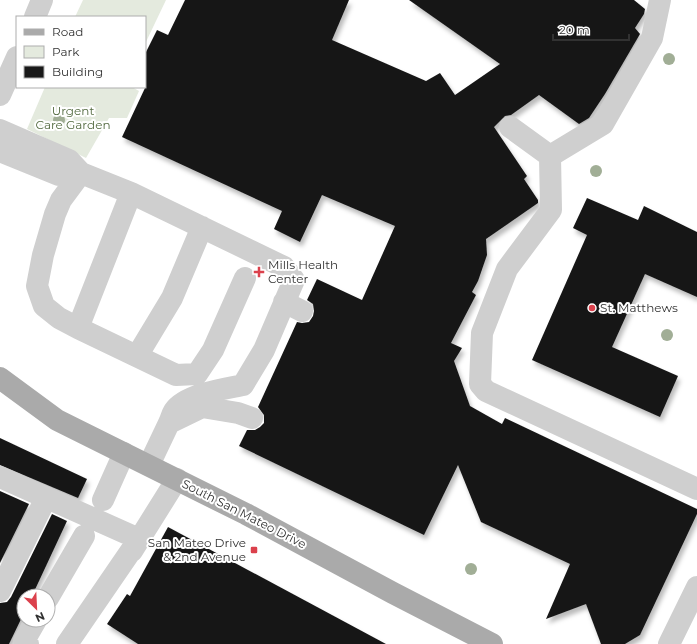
<svg xmlns="http://www.w3.org/2000/svg" width="697" height="644" viewBox="0 0 697 644" font-family="Montserrat,sans-serif">
<style>
.green{fill:#e4eade}
.building{fill:#191919;filter:url(#shadow)}
.lines{fill:none;stroke-linecap:round;stroke-linejoin:round}
.minor{stroke:#cfcfcf;stroke-width:22}
.major{stroke:#aaa;stroke-width:22}
.tree{fill:#a1ae96}
.poi-dot{fill:#db414c;stroke:#fff;stroke-width:1.5}
.labels{text-anchor:middle;stroke-width:4;stroke-linejoin:round;paint-order:stroke}
.park-label{font-size:12px;fill:#546b41;stroke:#fff}
.poi-label{font-size:12px;fill:#323232;stroke:#fff;text-anchor:start}
.street-label{font-size:12px;fill:#323232;stroke:#fff}
</style>
<defs>
<filter id="shadow"><feDropShadow dx="2.5" dy="4.5" stdDeviation="2" flood-color="#0004"/></filter>
</defs>
<rect width="100%" height="100%" fill="#fff"/>
<!-- green -->
<path class="green" d="M 83,0 L 166,0 L 145,44 L 145,17 L 75,17 Z
M 45,87 L 132,87 L 139,91 L 127,118 L 109,118 L 86,158 L 27,129 Z"/>
<!-- building -->
<path class="building" d="M 185,0 L 349,0 L 332,40 L 426,81 L 440,73 L 455,95 L 500,64 L 409,0 L 634,0 L 645,9 L 644,14 L 635,28 L 640,34 L 605,94 L 589,118 L 579,124 L 539,95 L 511,115 L 505,116 L 494,127 L 527,176 L 524,179 L 538,200 L 538,203 L 486,239 L 487,255 L 478,281 L 472,292 L 476,295 L 451,343 L 462,348 L 454,361 L 470,406 L 502,424 L 505,418 L 697,509 L 697,514 L 640,635 L 625,644 L 601,644 L 586,604 L 546,619 L 570,564 L 481,522 L 458,465 L 424,535 L 239,446 L 247,430 L 255,430 L 260,427 L 264,423 L 264,415 L 258,407 L 297,322 L 302,323 L 309,322 L 313,316 L 314,311 L 313,304 L 307,300 L 317,279 L 362,300 L 395,226 L 322,195 L 300,242 L 274,229 L 282,211 L 122,137 L 145,88 L 145,54 L 157,30 L 168,35 Z
M 587,198 L 638,220 L 644,206 L 697,232 L 697,297 L 645,274 L 612,347 L 678,376 L 660,417 L 532,360 L 587,235 L 573,228 Z
M 0,438 L 87,479 L 78,498 L 0,465 Z
M 0,491 L 29,504 L 0,563 Z
M 52,514 L 67,521 L 32,596 L 24,596 L 24,613 L 9,644 L 0,644 L 0,603 L 7,602 L 11,597 Z
M 168,527 L 386,644 L 138,644 L 107,624 L 127,594 L 130,596 Z"/>
<g class="lines">
<!-- minor -->
<path class="minor" d="M 660,0 L 652,38 L 603,124 L 550,156 L 551,210 L 507,269 L 482,333 L 480,384 L 486,391 L 697,489
M 35,17 L 42,0
M 0,95 L 17,57
M 510,127 L 550,156
M 0,130 L 69,160 L 81,173
M 0,151 L 59,175 L 81,173 L 131,193 L 284,267 L 294,280 L 264,350 L 243,385 C 224,389 186,394 174,411 C 172,414 171,419 169,423
M 131,193 L 78,328 L 176,375 L 197,374 L 213,350 L 245,278
M 284,302 L 302,311
M 78,328 L 59,318 L 44,306 L 37,286 L 43,255 L 55,214 L 61,200 L 81,173
M 137,356 L 172,298 L 202,227
M 149,465 L 169,423 L 202,407 L 238,413 L 252,418
M 0,477 L 139,539 L 67,644
M 103,500 L 124,453
M 132,551 L 177,479
M 0,591 L 46,498
M 48,598 L 84,536
M 28,644 L 24,641 L 36,620
M 669,644 L 697,587"/>
<!-- major -->
<path class="major" d="M 0,378 L 57,420 L 246,514 L 393,593 L 492,644"/>
</g>
<!-- trees -->
<g class="tree">
<circle cx="669" cy="59" r="6"/>
<circle cx="59" cy="120" r="6"/>
<circle cx="596" cy="171" r="6"/>
<circle cx="667" cy="335" r="6"/>
<circle cx="471" cy="569" r="6"/>
</g>
<!-- markers -->
<g class="poi-dot">
<path d="M257 266h4v4h4v4h-4v4h-4v-4h-4v-4h4z"/>
<circle cx="592" cy="308" r="4"/>
<rect x="250" y="546" width="8" height="8" rx="2"/>
</g>
<g class="labels">
<!-- park labels -->
<g class="park-label">
<text x="73" y="115">Urgent<tspan x="73" dy="14">Care Garden</tspan></text>
</g>
<!-- poi labels -->
<g class="poi-label">
<text x="268" y="269">Mills Health<tspan x="268" dy="14">Center</tspan></text>
<text x="600" y="312">St. Matthews</text>
<text x="246" y="547" text-anchor="end">San Mateo Drive<tspan x="246" dy="14">&amp; 2nd Avenue</tspan></text>
</g>
<!-- street labels -->
<g class="street-label">
<text transform="translate(244 514) rotate(27)" y="4">South San Mateo Drive</text>
</g>
</g>
<!-- legend -->
<rect x="16" y="16" width="130" height="72" fill="#ffffff" stroke="#adadad"/>
<rect x="24" y="29" width="20" height="6" fill="#aaaaaa" stroke="#adadad"/>
<text x="52" y="36" font-size="12" fill="#323232">Road</text>
<rect x="24" y="46" width="20" height="12" fill="#e4eade" stroke="#adadad"/>
<text x="52" y="56" font-size="12" fill="#323232">Park</text>
<rect x="24" y="66" width="20" height="12" fill="#191919" stroke="#adadad"/>
<text x="52" y="76" font-size="12" fill="#323232">Building</text>
<!-- north arrow -->
<g transform="translate(36 608) rotate(156)"><circle r="19" fill="#ffffff" stroke="#adadad"/>
<path d="M0-3L7 15L0 10L-7 15Z" fill="#db414c"/>
<text y="-6" font-size="11" font-weight="bold" text-anchor="middle" fill="#323232">N</text>
</g>
<!-- scale -->
<path d="M553 34v6h76v-6" fill="none" stroke="#323232" stroke-width="2"/>
<text x="559" y="34" font-size="12" fill="#323232" stroke="#ffffff" stroke-width="3" paint-order="stroke">20 m</text>
</svg>
